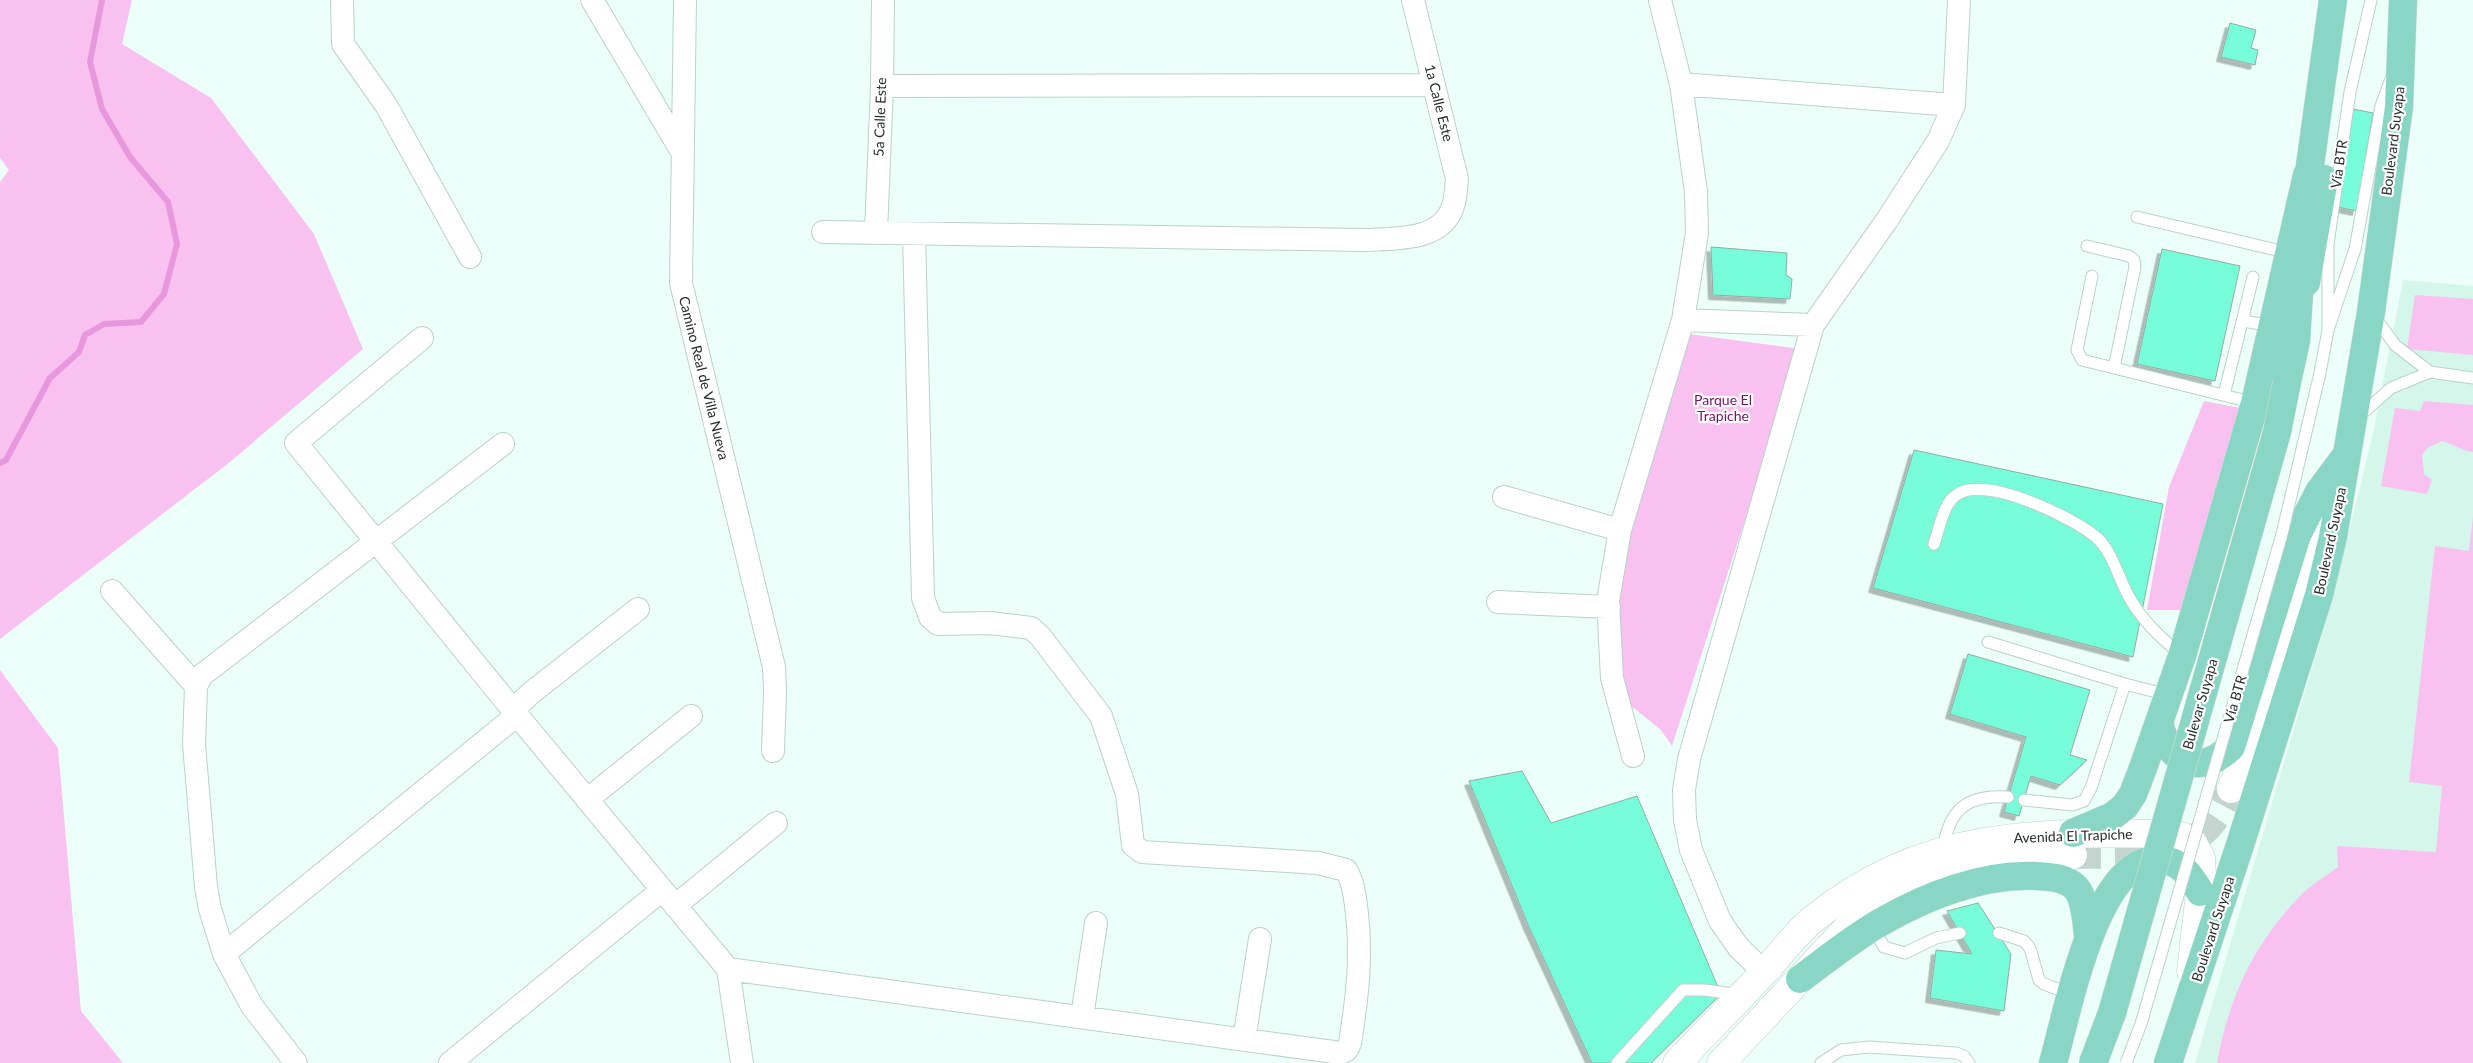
<svg xmlns="http://www.w3.org/2000/svg" width="2473" height="1063" viewBox="0 0 2473 1063" font-family="Lato,sans-serif">
<style>
.built{fill:#d5f6eb}
.green{fill:#f9c1ef}
.lines{fill:none;stroke-linecap:round;stroke-linejoin:round}
.stream{stroke:#e797db;stroke-width:6}
.building{fill:#78fdda;stroke:#94aba3;filter:url(#shadow)}
.secondary-tunnel{stroke:#c4d5d0;stroke-width:28;stroke-dasharray:28 14;stroke-linecap:butt}
.lane-casing{stroke:#bad1ca;stroke-width:13}
.street-casing{stroke:#bad1ca;stroke-width:24}
.secondary-casing{stroke:#bad1ca;stroke-width:29}
.primary-casing{stroke:#dcdedd;stroke-width:29}
.lane{stroke:#fff;stroke-width:11}
.street{stroke:#fff;stroke-width:22}
.secondary{stroke:#fff;stroke-width:28}
.primary{stroke:#8ad6c4;stroke-width:28}
.lane-bridge-casing{stroke:#bad1ca;stroke-width:13;stroke-linecap:butt}
.primary-bridge-casing{stroke:#dcdedd;stroke-width:29;stroke-linecap:butt}
.lane-bridge{stroke:#fff;stroke-width:11}
.primary-bridge{stroke:#8ad6c4;stroke-width:28}
.labels{text-anchor:middle;stroke-width:4.5;stroke-linejoin:round;paint-order:stroke}
.street-label{font-size:14px;fill:#252e2b;stroke:#fff}
.park-label{font-size:14px;fill:#711268;stroke:#fff}
</style>
<defs>
<filter id="shadow"><feDropShadow dx="-4.5" dy="4.5" stdDeviation="0" flood-color="#0004"/></filter>
</defs>
<rect width="100%" height="100%" fill="#ecfff9"/>
<!-- built -->
<path class="built" d="M 2403,280 L 2473,286 L 2473,1063 L 2195,1063 L 2333,597 L 2372,438 Z"/>
<!-- green -->
<path class="green" d="M 0,0 L 132,0 L 122,44 L 211,98 L 314,234 L 363,349 L 230,462 L 0,639 L 0,182 L 9,170 L 0,158 Z
M 2415,295 L 2473,299 L 2473,355 L 2407,349 Z
M 1689,334 L 1800,349 L 1672,746 L 1661,730 L 1630,705 L 1622,675 L 1616,608 L 1623,555 Z
M 2204,401 L 2240,408 L 2182,610 L 2147,610 L 2169,487 Z
M 2424,401 L 2473,405 L 2473,452 C 2462,451 2453,444 2442,441 L 2429,447 L 2422,454 L 2424,474 L 2432,480 L 2427,494 L 2381,486 L 2395,408 L 2420,411 Z
M 2473,517 L 2473,1063 L 2217,1063 C 2229,997 2254,943 2301,895 C 2312,884 2326,876 2338,867 L 2337,846 L 2436,852 L 2442,786 L 2409,782 L 2435,546 L 2469,551 Z
M 0,670 L 58,748 L 81,1011 L 123,1063 L 0,1063 Z"/>
<g class="lines">
<!-- stream -->
<path class="stream" d="M 0,463 L 6,460 L 50,378 L 79,352 L 85,335 L 104,324 L 141,322 L 164,294 L 177,244 L 168,202 L 130,157 L 102,109 L 90,62 L 102,0"/>
</g>
<!-- building -->
<path class="building" d="M 2230,23 L 2256,30 L 2251,48 L 2258,50 L 2255,65 L 2221,57 Z
M 2353,109 L 2373,113 L 2357,211 L 2337,207 Z
M 1711,247 L 1787,253 L 1786,275 L 1792,279 L 1790,299 L 1713,295 Z
M 2162,249 L 2240,266 L 2215,381 L 2137,364 Z
M 1914,450 L 2163,504 L 2133,657 L 1873,588 Z
M 1968,654 L 2090,690 L 2070,755 L 2087,760 L 2060,785 L 2031,776 L 2019,816 L 2004,812 L 2026,737 L 1950,714 Z
M 1522,771 L 1551,823 L 1637,796 L 1721,994 L 1651,1063 L 1592,1063 L 1529,927 L 1469,781 Z
M 1978,903 L 2011,954 L 2004,1011 L 1930,998 L 1936,950 L 1972,954 L 1947,911 Z"/>
<g class="lines">
<!-- secondary-tunnel -->
<path class="secondary-tunnel" d="M 2073,855 C 2109,854 2168,859 2198,836 C 2215,824 2223,806 2231,789"/>
<!-- lane casing -->
<g class="lane-casing">
<path id="lane" d="M 2137,217 L 2289,253
M 2087,246 L 2129,256 L 2134,260 L 2135,267 L 2114,368
M 2092,276 L 2077,350 L 2082,360 L 2255,403
M 2374,316 L 2395,345 L 2430,372
M 2243,321 L 2273,326
M 2328,330 L 2328,244 L 2350,92 L 2371,0
M 2320,373 L 2328,330 L 2355,249 L 2381,106 L 2391,79
M 2224,395 L 2253,277
M 2357,418 L 2391,388 L 2430,372 L 2473,378
M 1934,544 C 1939,530 1943,505 1955,496 C 1982,473 2072,517 2096,537 C 2112,551 2117,574 2127,593 C 2140,619 2160,637 2182,656
M 1988,642 L 2125,684
M 2024,800 L 2072,805 L 2084,801 L 2091,788 L 2125,684 L 2168,695
M 1943,850 C 1949,809 1967,794 2008,797
M 1873,927 L 1884,947 L 1905,953 L 1936,938 L 1960,933
M 1999,933 L 2024,941 L 2030,948 L 2039,980 L 2044,984 L 2071,994
M 1617,1063 L 1683,990 L 1705,990 L 1740,995
M 1821,1063 L 1841,1050 L 1869,1047 L 1956,1053 L 1964,1056 L 1969,1063"/>
</g>
<!-- street casing -->
<g class="street-casing">
<path id="street" d="M 342,0 L 343,44 L 386,105 L 470,257
M 592,0 L 682,152
M 685,0 L 681,283 L 774,667 L 775,692 L 773,751
M 1681,84 L 1954,105
M 882,86 L 1434,85
M 823,232 L 1364,240 C 1394,238 1442,242 1453,206 C 1456,198 1456,187 1457,179 L 1413,0
M 876,233 L 882,86 L 883,0
M 1683,320 L 1813,325
M 422,338 L 296,443 L 517,715 L 728,969 L 742,1063
M 1504,497 L 1620,530
M 112,591 L 196,686
M 1498,602 L 1609,607
M 513,710 L 531,693 L 638,609
M 1633,756 L 1612,678 L 1608,601 L 1620,530 L 1683,320 L 1697,233 L 1696,192 L 1681,84 L 1660,0
M 588,799 L 691,716
M 675,906 L 776,823
M 224,954 L 517,715
M 728,969 L 1341,1053 L 1347,1050 L 1350,1043 C 1357,998 1362,960 1357,914 C 1355,898 1354,883 1346,870 L 1318,863 L 1142,852 L 1133,845 L 1127,794 L 1101,716 L 1040,636 L 1031,628 L 990,623 L 938,624 L 930,617 L 923,598 L 914,234
M 1764,972 L 1739,948 L 1720,921 L 1691,850 L 1685,820 L 1684,790 L 1689,759 L 1813,325 L 1887,220 L 1938,141 L 1954,105 L 1959,0
M 1082,1017 L 1096,923
M 1244,1040 L 1260,939
M 296,1063 L 252,1006 L 224,954 L 210,909 L 206,887 L 194,744 L 196,686 L 202,675 L 503,444
M 450,1063 L 662,890"/>
</g>
<!-- secondary casing -->
<g class="secondary-casing">
<path id="secondary" d="M 2231,789 L 2244,759 L 2303,569 L 2316,536 L 2339,495
M 1677,1063 C 1706,1032 1737,1001 1766,970 C 1781,954 1795,934 1812,920 C 1922,830 2036,832 2170,834 L 2182,836 L 2193,843 L 2201,858 L 2202,875 L 2191,971
M 1721,1063 L 1852,923 L 1882,902 L 1912,884 L 1943,872 L 1982,861 L 2073,855"/>
</g>
<!-- primary casing -->
<g class="primary-casing">
<path id="primary" d="M 2306,194 L 2333,0
M 2306,282 L 2324,179
M 2287,382 L 2296,341 L 2301,262
M 2159,723 C 2169,763 2200,777 2231,747 L 2297,535 L 2319,492 L 2345,457
M 2073,833 L 2113,816 L 2125,806 L 2133,794 L 2143,768 L 2182,656 L 2255,403 L 2307,175
M 1800,979 C 1826,960 1853,938 1881,922 C 1926,896 1984,873 2037,876 C 2051,877 2065,877 2076,888 C 2086,900 2086,921 2088,936
M 2053,1063 C 2067,1015 2094,864 2154,860 C 2178,858 2189,873 2200,892
M 2168,1063 L 2240,845 L 2319,595 L 2333,537 L 2371,312 L 2399,107 L 2403,0"/>
</g>
<!-- lane -->
<use href="#lane" class="lane"/>
<!-- street -->
<use href="#street" class="street"/>
<!-- secondary -->
<use href="#secondary" class="secondary"/>
<!-- primary -->
<use href="#primary" class="primary"/>
<!-- lane-bridge casing -->
<g class="lane-bridge-casing">
<path id="lane-bridge" d="M 2126,1063 L 2141,1024 L 2282,534 L 2320,373"/>
</g>
<!-- primary-bridge casing -->
<g class="primary-bridge-casing">
<path id="primary-bridge" d="M 2093,1063 L 2112,1013 L 2277,432 L 2287,382"/>
</g>
<!-- lane-bridge -->
<use href="#lane-bridge" class="lane-bridge"/>
<!-- primary-bridge -->
<use href="#primary-bridge" class="primary-bridge"/>
</g>
<g class="labels">
<!-- street labels -->
<g class="street-label">
<text transform="translate(1439 103) rotate(76)" y="5">1a Calle Este</text>
<text transform="translate(880 117) rotate(-88)" y="5">5a Calle Este</text>
<text transform="translate(2393 141) rotate(-83)" y="5">Boulevard Suyapa</text>
<text transform="translate(2339 164) rotate(-82)" y="5">Vía BTR</text>
<text transform="translate(704 378) rotate(76)" y="5">Camino Real de Villa Nueva</text>
<text transform="translate(2330 541) rotate(-78)" y="5">Boulevard Suyapa</text>
<text transform="translate(2235 699) rotate(-74)" y="5">Vía BTR</text>
<text transform="translate(2200 704) rotate(-74)" y="5">Bulevar Suyapa</text>
<text transform="translate(2073 836) rotate(-2)" y="5">Avenida El Trapiche</text>
<text transform="translate(2213 929) rotate(-72)" y="5">Boulevard Suyapa</text>
</g>
<!-- park labels -->
<g class="park-label">
<text x="1723" y="405">Parque El<tspan x="1723" dy="16">Trapiche</tspan></text>
</g>
</g>
</svg>
